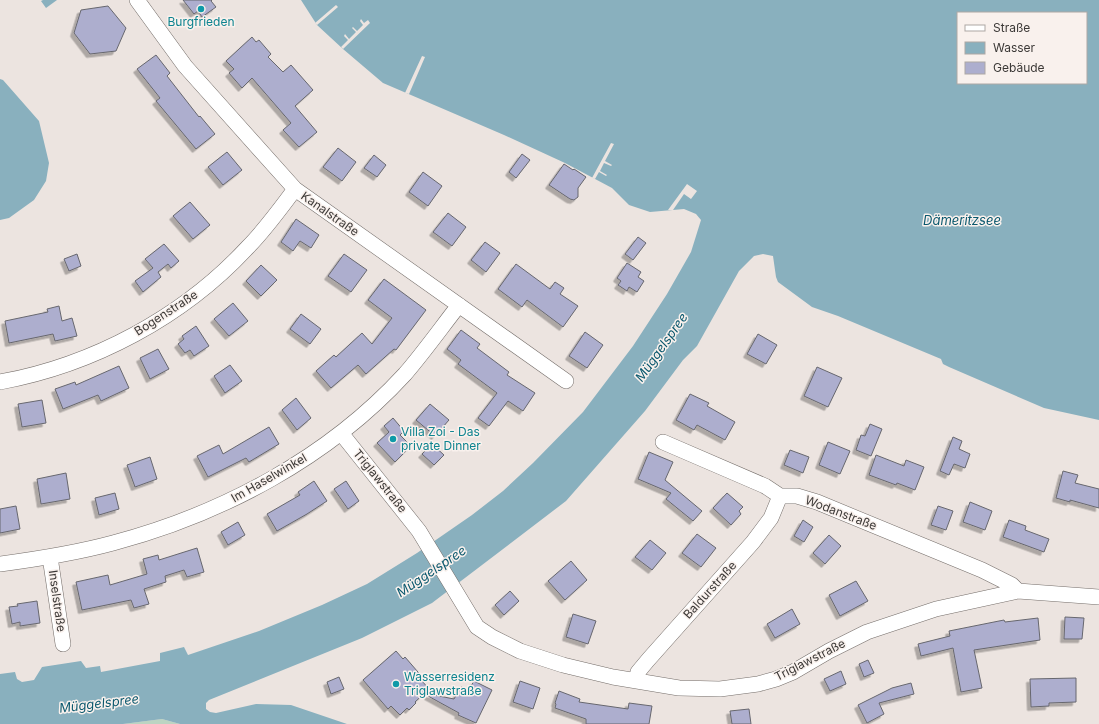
<svg xmlns="http://www.w3.org/2000/svg" width="1099" height="724" viewBox="0 0 1099 724" font-family="Inter,sans-serif">
<style>
.green{fill:#bbd4c2}
.water{fill:#89b0be;fill-rule:evenodd}
.pier{fill:#ece4e0}
.building{fill:#adaece;stroke:#67676e;filter:url(#shadow)}
.lines{fill:none;stroke-linecap:round;stroke-linejoin:round}
.street-casing{stroke:#756e6a;stroke-width:16}
.street{stroke:#fff;stroke-width:15}
.culture-dot{fill:#0f9aa8;stroke:#f9f1ed;stroke-width:1.5}
.labels{text-anchor:middle;stroke-width:3;stroke-linejoin:round;paint-order:stroke}
.culture-label{font-size:12px;fill:#0d838f;stroke:#f9f1ed;text-anchor:start}
.street-label{font-size:12px;fill:#3c3937;stroke:#f9f1ed}
.water-label{font-size:13px;font-style:italic;fill:#0a586e;stroke:#f9f1ed}
</style>
<defs>
<filter id="shadow"><feDropShadow dx="-3.5" dy="3.5" stdDeviation="0" flood-color="#0004"/></filter>
</defs>
<rect width="100%" height="100%" fill="#ece4e0"/>
<!-- green -->
<path class="green" d="M 162,719 L 180,724 L 123,724 Z"/>
<!-- water -->
<path class="water" d="M 43,0 L 57,0 L 46,8 L 41,1 Z
M 301,0 L 1099,0 L 1099,420 L 1044,408 L 949,367 L 943,364 L 941,359 L 838,316 L 812,307 L 778,282 L 776,277 L 773,256 L 763,254 L 754,256 L 739,271 L 697,346 L 683,360 L 645,411 L 566,501 L 432,603 L 362,638 L 209,700 L 206,703 L 206,709 L 210,712 L 216,713 L 256,704 L 291,705 L 347,724 L 180,724 L 162,719 L 123,724 L 0,724 L 0,674 L 15,672 L 17,679 L 22,682 L 34,680 L 42,667 L 81,661 L 86,668 L 100,666 L 101,672 L 160,661 L 160,653 L 184,647 L 188,655 L 259,631 L 322,605 L 367,584 L 417,553 L 472,515 L 503,491 L 533,463 L 583,412 L 633,346 L 667,294 L 691,252 L 701,220 L 696,214 L 684,209 L 650,212 L 629,205 L 612,188 L 565,163 L 504,135 L 383,83 L 343,49 L 317,25 ZM 958,13 L 1086,13 L 1086,83 L 958,83 Z
M 0,79 L 3,80 L 39,121 L 49,163 L 46,181 L 34,200 L 9,218 L 0,220 Z"/>
<!-- pier -->
<path class="pier" d="M 336,5 L 338,7 L 317,25 L 315,23 Z
M 361,19 L 364,23 L 368,20 L 370,23 L 343,49 L 341,47 L 348,40 L 344,36 L 345,34 L 349,39 L 356,32 L 352,28 L 353,27 L 357,31 L 363,25 L 360,21 Z
M 422,56 L 425,57 L 409,94 L 405,93 Z
M 611,143 L 614,144 L 605,161 L 612,165 L 611,166 L 604,163 L 600,171 L 607,175 L 606,176 L 599,172 L 595,179 L 592,178 Z
M 687,184 L 697,191 L 691,199 L 684,194 L 673,210 L 668,210 Z"/>
<!-- building -->
<path class="building" d="M 183,0 L 212,0 L 211,1 L 216,7 L 202,17 L 198,11 L 194,14 Z
M 108,6 L 126,28 L 116,51 L 90,54 L 74,33 L 81,10 Z
M 252,37 L 256,42 L 259,40 L 271,54 L 268,57 L 283,72 L 291,65 L 313,90 L 295,106 L 317,132 L 299,147 L 283,130 L 291,123 L 252,78 L 242,88 L 229,73 L 234,69 L 226,61 Z
M 156,55 L 170,73 L 167,76 L 199,117 L 200,116 L 215,134 L 196,149 L 156,101 L 160,98 L 137,69 Z
M 338,148 L 356,162 L 342,181 L 323,167 Z
M 227,152 L 242,170 L 223,185 L 208,167 Z
M 522,154 L 530,160 L 516,178 L 509,172 Z
M 374,155 L 386,165 L 377,177 L 364,168 Z
M 564,164 L 573,170 L 574,169 L 586,177 L 578,188 L 578,197 L 574,200 L 570,199 L 549,185 Z
M 423,172 L 442,186 L 428,206 L 409,192 Z
M 190,202 L 210,225 L 193,239 L 173,216 Z
M 448,213 L 466,227 L 452,246 L 433,232 Z
M 296,219 L 319,235 L 311,248 L 300,241 L 293,251 L 281,242 Z
M 638,237 L 646,243 L 633,260 L 625,254 Z
M 485,242 L 500,253 L 486,272 L 471,260 Z
M 164,244 L 179,261 L 171,268 L 168,264 L 158,272 L 161,277 L 143,292 L 135,281 L 153,268 L 145,259 Z
M 77,254 L 81,266 L 69,271 L 64,259 Z
M 344,254 L 367,270 L 351,292 L 328,276 Z
M 627,263 L 641,272 L 638,277 L 644,281 L 637,292 L 629,287 L 627,291 L 618,285 L 621,281 L 617,278 Z
M 516,264 L 550,289 L 555,282 L 564,288 L 560,294 L 578,306 L 563,327 L 527,300 L 522,307 L 498,289 Z
M 261,265 L 277,280 L 261,296 L 246,281 Z
M 384,279 L 426,310 L 396,350 L 394,349 L 366,374 L 358,365 L 331,388 L 316,371 L 334,355 L 336,357 L 362,333 L 372,344 L 392,318 L 368,300 Z
M 233,303 L 248,321 L 229,336 L 214,319 Z
M 59,306 L 62,321 L 72,318 L 77,336 L 55,341 L 53,334 L 9,343 L 5,321 L 48,312 L 47,309 Z
M 301,314 L 321,329 L 310,344 L 290,329 Z
M 196,326 L 209,346 L 194,356 L 190,350 L 185,353 L 178,344 L 184,339 L 182,336 Z
M 461,330 L 480,344 L 477,348 L 509,372 L 507,375 L 535,393 L 523,411 L 508,401 L 489,426 L 478,418 L 497,393 L 458,364 L 461,360 L 447,349 Z
M 585,332 L 603,345 L 587,368 L 569,356 Z
M 758,334 L 777,345 L 766,364 L 747,354 Z
M 158,349 L 169,369 L 150,379 L 140,358 Z
M 230,365 L 242,381 L 225,393 L 214,376 Z
M 119,366 L 129,388 L 101,401 L 98,395 L 63,409 L 55,389 L 75,382 L 76,385 Z
M 817,367 L 842,378 L 828,407 L 804,396 Z
M 690,394 L 709,403 L 707,406 L 735,422 L 725,440 L 697,425 L 694,430 L 676,420 Z
M 296,398 L 311,418 L 297,430 L 282,410 Z
M 42,400 L 46,423 L 22,427 L 18,404 Z
M 430,404 L 449,420 L 435,436 L 416,420 Z
M 393,418 L 404,431 L 400,435 L 411,446 L 395,462 L 377,443 L 389,432 L 384,426 Z
M 870,424 L 882,429 L 871,456 L 856,450 L 861,435 L 865,436 Z
M 269,427 L 279,444 L 249,462 L 246,458 L 208,477 L 197,456 L 219,445 L 223,454 Z
M 953,437 L 962,441 L 959,449 L 970,454 L 965,468 L 954,464 L 949,475 L 940,471 Z
M 828,442 L 850,451 L 840,474 L 819,465 Z
M 432,444 L 444,455 L 434,465 L 422,454 Z
M 790,450 L 809,457 L 803,473 L 784,465 Z
M 649,452 L 673,462 L 665,480 L 702,511 L 693,521 L 666,499 L 671,493 L 638,479 Z
M 876,455 L 904,466 L 906,460 L 924,467 L 915,490 L 897,483 L 896,485 L 869,475 Z
M 150,457 L 157,479 L 135,487 L 127,465 Z
M 1063,471 L 1078,475 L 1075,483 L 1099,489 L 1099,508 L 1070,500 L 1070,502 L 1056,498 Z
M 66,473 L 70,499 L 41,504 L 37,479 Z
M 314,481 L 327,501 L 307,514 L 277,531 L 267,514 L 300,495 L 298,492 Z
M 346,481 L 359,501 L 348,509 L 334,489 Z
M 115,493 L 119,509 L 99,515 L 95,498 Z
M 727,493 L 743,507 L 739,511 L 741,514 L 731,525 L 713,508 Z
M 970,502 L 992,511 L 985,530 L 963,522 Z
M 16,506 L 20,529 L 0,533 L 0,509 Z
M 938,506 L 953,511 L 946,530 L 931,525 Z
M 803,520 L 813,527 L 804,542 L 794,536 Z
M 1009,520 L 1026,526 L 1025,530 L 1049,539 L 1044,552 L 1003,537 Z
M 238,522 L 245,535 L 228,545 L 221,532 Z
M 697,534 L 716,548 L 701,567 L 682,553 Z
M 829,535 L 841,546 L 825,564 L 813,553 Z
M 650,540 L 666,553 L 652,570 L 635,557 Z
M 197,548 L 204,572 L 187,577 L 184,570 L 165,576 L 166,582 L 144,589 L 149,604 L 134,608 L 131,600 L 82,610 L 76,582 L 108,575 L 110,585 L 147,574 L 143,559 L 158,555 L 159,560 Z
M 571,561 L 587,580 L 565,600 L 548,581 Z
M 856,581 L 868,601 L 840,616 L 829,595 Z
M 510,591 L 519,601 L 504,615 L 495,605 Z
M 37,601 L 40,623 L 20,626 L 20,622 L 12,624 L 9,607 L 18,606 L 17,604 Z
M 792,609 L 800,624 L 775,638 L 767,624 Z
M 573,614 L 596,621 L 588,644 L 566,637 Z
M 1065,617 L 1084,618 L 1082,639 L 1064,639 Z
M 1038,618 L 1040,640 L 974,650 L 982,688 L 961,692 L 953,648 L 921,656 L 918,644 L 950,636 L 949,631 L 1004,620 L 1005,622 Z
M 396,651 L 403,659 L 405,657 L 424,679 L 422,681 L 429,689 L 415,702 L 416,703 L 409,710 L 407,708 L 400,715 L 391,706 L 388,709 L 363,680 Z
M 868,660 L 874,673 L 864,677 L 859,664 Z
M 841,671 L 846,684 L 830,691 L 824,679 Z
M 339,677 L 344,689 L 331,694 L 327,682 Z
M 1076,678 L 1076,702 L 1049,703 L 1049,706 L 1031,707 L 1030,679 Z
M 474,681 L 492,690 L 476,723 L 458,715 L 459,713 L 428,696 L 429,694 L 454,699 L 461,687 L 468,691 Z
M 520,681 L 540,688 L 533,709 L 513,702 Z
M 911,683 L 914,694 L 879,703 L 884,714 L 867,723 L 858,705 L 892,688 Z
M 559,691 L 580,699 L 579,702 L 628,709 L 629,703 L 652,706 L 649,724 L 586,724 L 586,719 L 555,708 L 556,704 L 555,703 Z
M 749,709 L 751,724 L 732,724 L 730,711 Z"/>
<g class="lines">
<!-- street casing -->
<g class="street-casing">
<path id="street" d="M 137,0 L 185,66 L 295,189 L 566,381
M 0,382 C 93,365 183,317 247,248 C 265,230 280,209 295,189
M 341,433 L 419,531 L 477,627 L 492,637 L 520,651 L 563,665 L 613,677 L 679,688 L 720,689 L 758,684 L 776,679 L 793,672 L 829,651 L 867,632 L 936,609 L 1018,591 L 1099,597
M 663,442 L 765,486 L 780,496 L 797,496 L 817,502 L 982,570 L 1012,585 L 1018,591
M 50,557 L 63,644
M 0,564 C 38,559 76,553 113,543 C 222,514 328,458 405,374 C 424,352 441,328 459,305
M 636,681 L 638,672 L 648,660 L 753,542 L 771,518 L 780,496"/>
</g>
<!-- street -->
<use href="#street" class="street"/>
</g>
<!-- markers -->
<g class="culture-dot">
<circle cx="201" cy="9" r="4"/>
<circle cx="393" cy="439" r="4"/>
<circle cx="396" cy="684" r="4"/>
</g>
<g class="labels">
<!-- culture labels -->
<g class="culture-label">
<text x="201" y="26" text-anchor="middle">Burgfrieden</text>
<text x="401" y="436">Villa Zoi - Das<tspan x="401" dy="14">private Dinner</tspan></text>
<text x="404" y="681">Wasserresidenz<tspan x="404" dy="14">Triglawstraße</tspan></text>
</g>
<!-- street labels -->
<g class="street-label">
<text transform="translate(330 214) rotate(35)" y="4">Kanalstraße</text>
<text transform="translate(166 313) rotate(-33)" y="4">Bogenstraße</text>
<text transform="translate(269 478) rotate(-30)" y="4">Im Haselwinkel</text>
<text transform="translate(380 481) rotate(51)" y="4">Triglawstraße</text>
<text transform="translate(841 513) rotate(21)" y="4">Wodanstraße</text>
<text transform="translate(710 590) rotate(-48)" y="4">Baldurstraße</text>
<text transform="translate(57 601) rotate(82)" y="4">Inselstraße</text>
<text transform="translate(810 660) rotate(-27)" y="4">Triglawstraße</text>
</g>
<!-- water labels -->
<g class="water-label">
<text x="962" y="225">Dämeritzsee</text>
<text transform="translate(661 347) rotate(-55)" y="5">Müggelspree</text>
<text transform="translate(431 571) rotate(-34)" y="5">Müggelspree</text>
<text transform="translate(99 703) rotate(-7)" y="5">Müggelspree</text>
</g>
</g>
<!-- legend -->
<rect x="957" y="12" width="130" height="72" fill="#f9f1ed" stroke="#ada7a4"/>
<rect x="965" y="25" width="20" height="6" fill="#ffffff" stroke="#ada7a4"/>
<text x="993" y="32" font-size="12" fill="#3c3937">Straße</text>
<rect x="965" y="42" width="20" height="12" fill="#89b0be" stroke="#ada7a4"/>
<text x="993" y="52" font-size="12" fill="#3c3937">Wasser</text>
<rect x="965" y="62" width="20" height="12" fill="#adaece" stroke="#ada7a4"/>
<text x="993" y="72" font-size="12" fill="#3c3937">Gebäude</text>
</svg>
